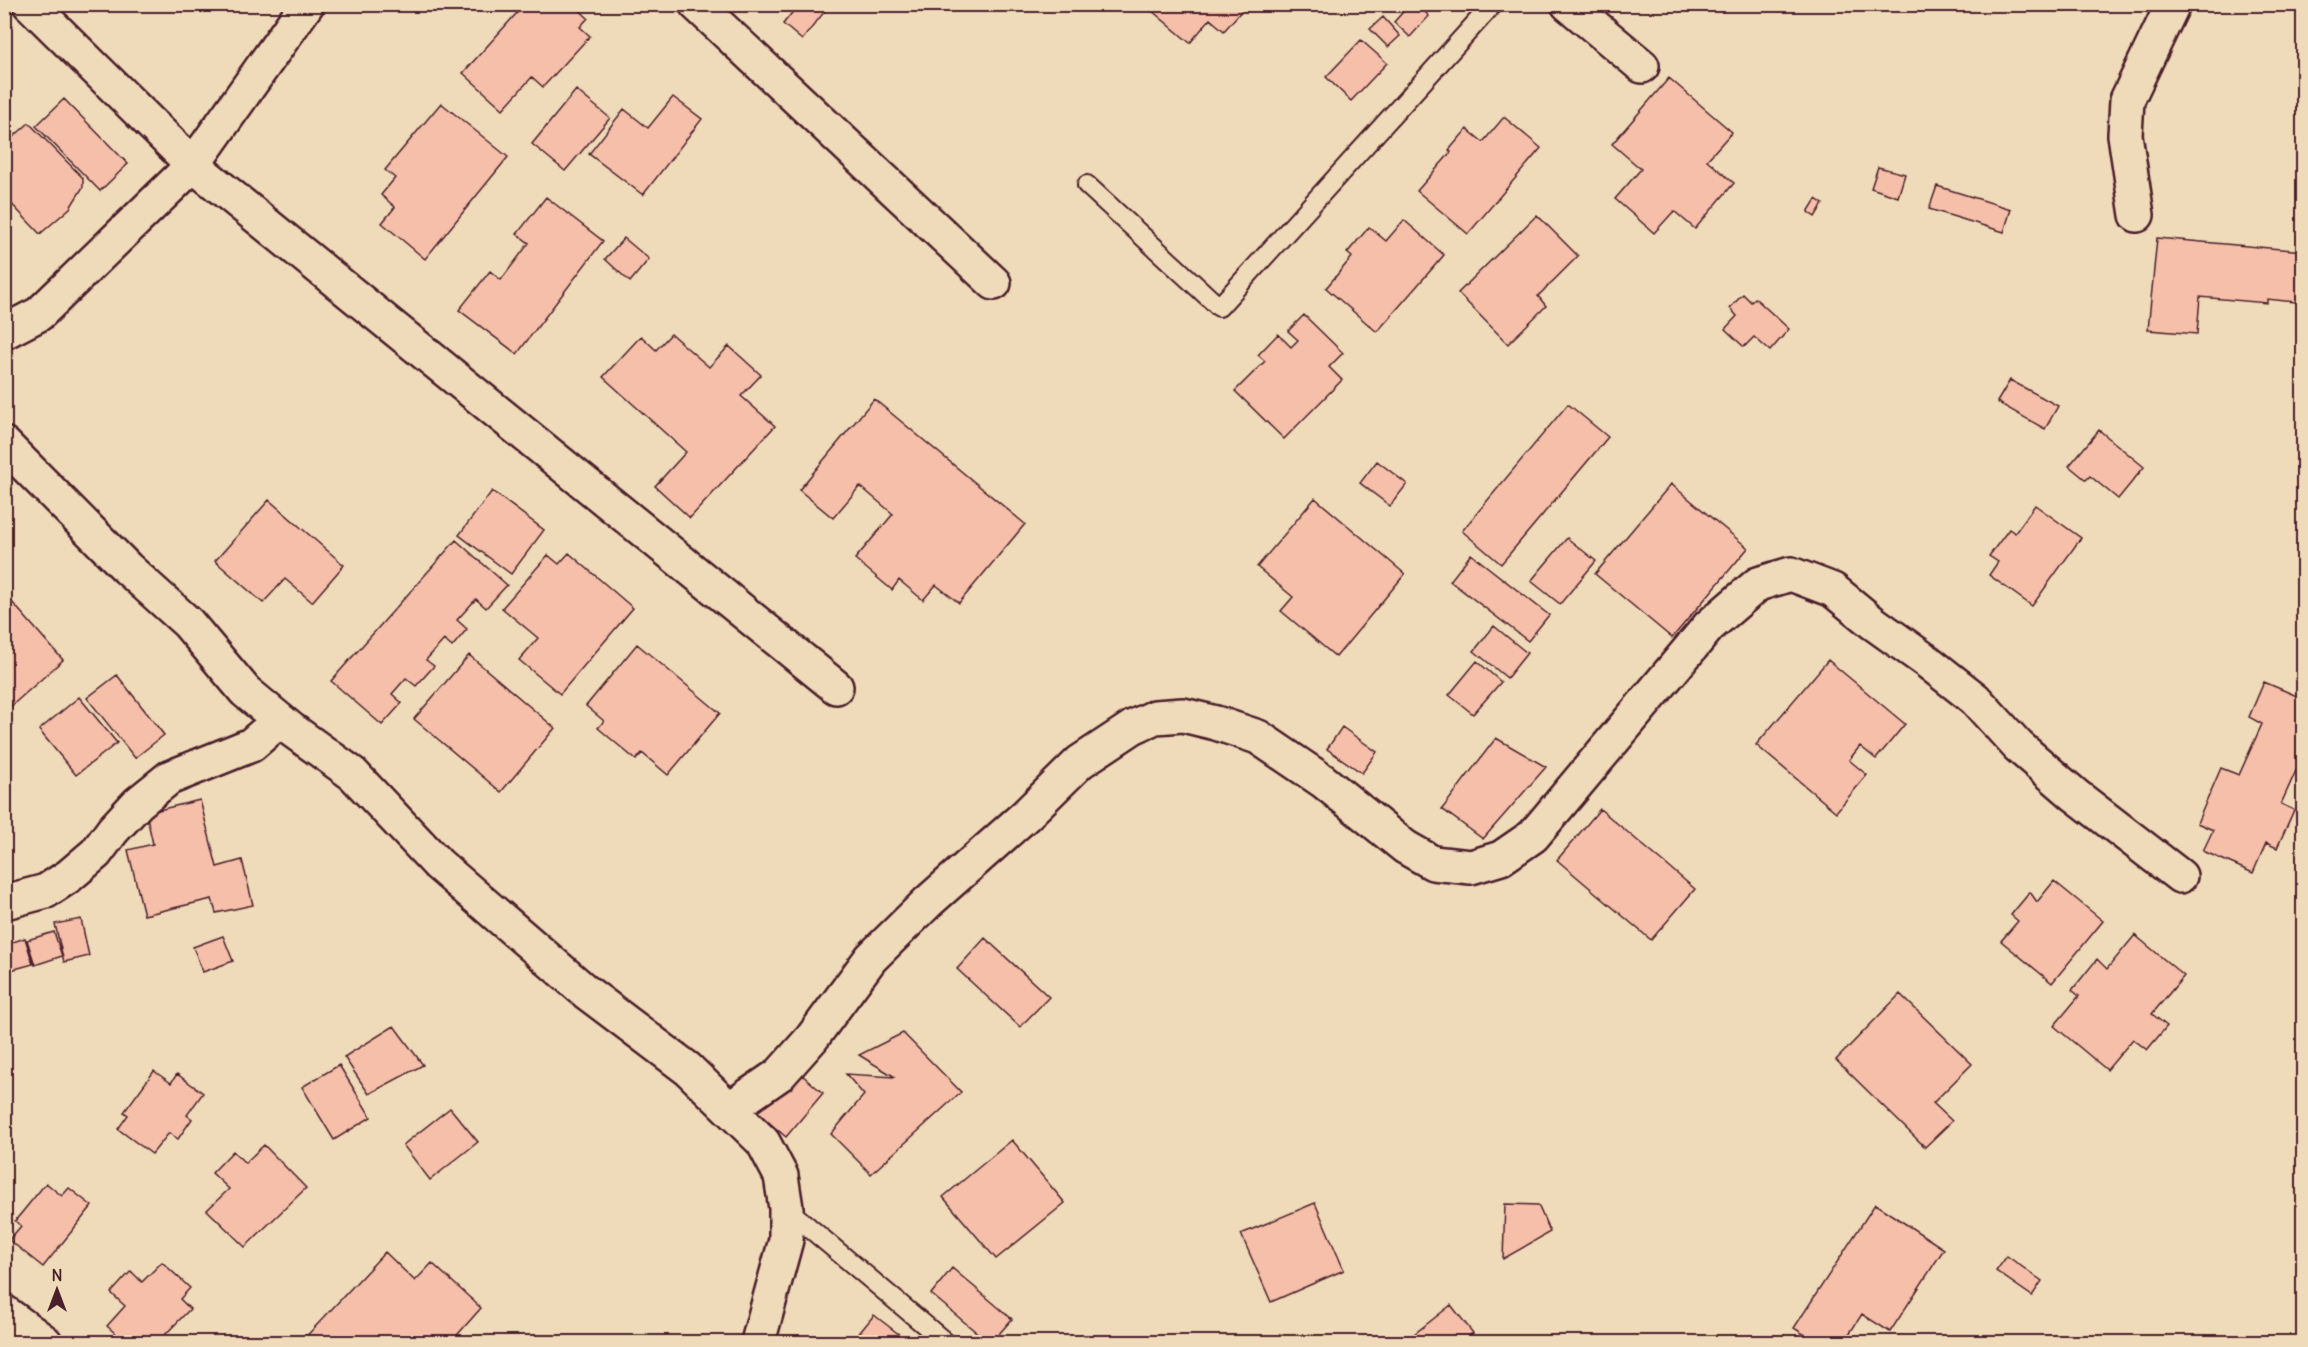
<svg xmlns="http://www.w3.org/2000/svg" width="2308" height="1347" viewBox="0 0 2308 1347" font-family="Delius,sans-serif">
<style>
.building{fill:#f5bfa9;stroke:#4a1f2b;stroke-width:1.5}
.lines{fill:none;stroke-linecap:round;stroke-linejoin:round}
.lane-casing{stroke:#4a1f2b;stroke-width:22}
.street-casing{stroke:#4a1f2b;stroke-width:38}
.lane{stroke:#efdbb9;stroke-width:18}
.street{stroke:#efdbb9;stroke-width:33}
</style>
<rect width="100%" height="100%" fill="#efdbb9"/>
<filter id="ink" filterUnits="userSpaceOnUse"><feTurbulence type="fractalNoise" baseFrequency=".0167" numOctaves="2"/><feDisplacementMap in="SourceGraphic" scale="12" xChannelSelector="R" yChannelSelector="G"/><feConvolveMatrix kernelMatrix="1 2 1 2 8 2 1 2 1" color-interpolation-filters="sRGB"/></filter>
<g filter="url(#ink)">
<!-- building -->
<path class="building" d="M 525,4 L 573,4 L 588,18 L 580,27 L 590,36 L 543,87 L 532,77 L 503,109 L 463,73 Z
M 799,4 L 829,6 L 802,40 L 783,24 Z
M 1144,4 L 1238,4 L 1243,9 L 1224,31 L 1210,19 L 1190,43 Z
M 1410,4 L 1417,4 L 1429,16 L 1410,37 L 1394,22 Z
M 1383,17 L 1400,36 L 1388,47 L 1370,29 Z
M 1361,40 L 1387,63 L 1351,101 L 1326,77 Z
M 1669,78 L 1732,132 L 1707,160 L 1734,183 L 1695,229 L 1674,211 L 1654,233 L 1615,199 L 1641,169 L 1612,144 Z
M 576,90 L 610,118 L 565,171 L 532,144 Z
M 673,97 L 702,119 L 643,195 L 589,154 L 624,109 L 648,128 Z
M 64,99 L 128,164 L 100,191 L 36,126 Z
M 441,103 L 508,157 L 425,259 L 382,223 L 395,207 L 381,195 L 395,178 L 385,170 Z
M 1504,117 L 1541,148 L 1468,234 L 1417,191 L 1451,152 L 1449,150 L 1467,129 L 1483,142 Z
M 29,123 L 83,178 L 83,187 L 70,208 L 40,234 L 4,196 L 4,145 Z
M 1878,167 L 1905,174 L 1898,197 L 1871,188 Z
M 1937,186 L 2011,209 L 2004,232 L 1929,209 Z
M 546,197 L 603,241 L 517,354 L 459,310 L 490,271 L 501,280 L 529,243 L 517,234 Z
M 1816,199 L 1823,204 L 1815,217 L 1808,212 Z
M 1537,215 L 1578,256 L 1538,296 L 1546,306 L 1508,344 L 1458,293 Z
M 1404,220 L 1444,255 L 1377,332 L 1326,288 L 1352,257 L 1347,253 L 1369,227 L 1386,241 Z
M 624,238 L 649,259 L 630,282 L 605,259 Z
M 2157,238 L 2304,251 L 2304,303 L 2267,299 L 2267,303 L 2200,297 L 2197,334 L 2148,330 Z
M 1743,294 L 1751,302 L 1755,298 L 1789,329 L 1770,351 L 1754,337 L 1744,347 L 1725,329 L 1737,316 L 1730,308 Z
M 1304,315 L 1343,353 L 1329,367 L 1342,380 L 1284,439 L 1235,391 L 1265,361 L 1258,355 L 1278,334 L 1291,347 L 1298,340 L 1288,331 Z
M 671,334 L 709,367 L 729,346 L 761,375 L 741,396 L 775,426 L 690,518 L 655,486 L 686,452 L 603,377 L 641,336 L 656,350 Z
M 2010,380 L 2058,406 L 2045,429 L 1997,402 Z
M 874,399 L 1025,524 L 959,603 L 936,585 L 923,600 L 899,580 L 892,590 L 855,559 L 893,514 L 860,486 L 833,518 L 799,490 Z
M 1568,404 L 1608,437 L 1501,564 L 1462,531 Z
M 2099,430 L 2144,467 L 2118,499 L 2090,476 L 2086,480 L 2069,466 Z
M 1377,461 L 1407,484 L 1390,506 L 1360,483 Z
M 1671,484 L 1748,548 L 1672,638 L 1595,574 Z
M 492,491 L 544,530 L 511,574 L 459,535 Z
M 1315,498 L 1405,574 L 1336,657 L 1281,611 L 1293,597 L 1257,567 Z
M 269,500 L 344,565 L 312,602 L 285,579 L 263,603 L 215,561 Z
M 2035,505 L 2081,538 L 2032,606 L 1989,575 L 1998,562 L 1989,556 L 2009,529 L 2015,533 Z
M 1567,538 L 1596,561 L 1560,604 L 1531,581 Z
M 456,540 L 507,585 L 486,608 L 476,599 L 457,620 L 467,629 L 452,647 L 444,640 L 426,660 L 434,666 L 416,686 L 406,678 L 392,694 L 402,703 L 382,725 L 331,681 Z
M 569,553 L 633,608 L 560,694 L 519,660 L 538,638 L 502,608 L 548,555 L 559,564 Z
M 1471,554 L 1549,615 L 1528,641 L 1450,581 Z
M 12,602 L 63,660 L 9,708 L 4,703 L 4,608 Z
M 1494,626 L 1527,653 L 1507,678 L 1474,651 Z
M 637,644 L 720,713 L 668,775 L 642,753 L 636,760 L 598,728 L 604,721 L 586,706 Z
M 469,655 L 555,728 L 501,792 L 414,719 Z
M 1828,660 L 1905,724 L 1876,759 L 1860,746 L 1849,760 L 1867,775 L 1836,812 L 1756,745 Z
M 1477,661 L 1501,682 L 1473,714 L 1449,695 Z
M 117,675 L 164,735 L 135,758 L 87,698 Z
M 2264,682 L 2304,699 L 2304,753 L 2281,804 L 2294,810 L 2277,848 L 2266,843 L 2253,873 L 2203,851 L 2213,830 L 2197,823 L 2221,768 L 2239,775 L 2262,724 L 2249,717 Z
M 79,697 L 117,743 L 76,775 L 39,730 Z
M 1342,727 L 1377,752 L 1362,773 L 1327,749 Z
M 1496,738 L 1546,767 L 1483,839 L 1442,809 Z
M 200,800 L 217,867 L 242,860 L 253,905 L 216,913 L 212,899 L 144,915 L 128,850 L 153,844 L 146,813 Z
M 1600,809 L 1695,889 L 1651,940 L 1557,860 Z
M 2054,881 L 2103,921 L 2052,983 L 2001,941 L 2018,921 L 2011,915 L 2030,892 L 2037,902 Z
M 81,919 L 89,956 L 64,962 L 55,924 Z
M 54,932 L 62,956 L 35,965 L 27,940 Z
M 2135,935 L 2184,976 L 2152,1014 L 2167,1026 L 2147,1050 L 2133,1039 L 2107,1070 L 2054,1026 L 2079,996 L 2072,990 L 2097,959 L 2107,969 Z
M 223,936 L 233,961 L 203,972 L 193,947 Z
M 25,938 L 33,964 L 4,972 L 4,945 Z
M 985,938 L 1049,997 L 1020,1027 L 957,969 Z
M 1900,994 L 1972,1064 L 1933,1103 L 1952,1121 L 1925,1147 L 1836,1060 Z
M 394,1026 L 423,1065 L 369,1094 L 344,1057 Z
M 903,1033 L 961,1092 L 871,1174 L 831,1134 L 864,1095 L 846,1074 L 895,1077 L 859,1055 Z
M 339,1065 L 371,1117 L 334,1140 L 302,1087 Z
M 794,1068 L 823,1093 L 786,1137 L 757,1112 Z
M 154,1071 L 171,1083 L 177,1074 L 203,1093 L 187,1115 L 192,1119 L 178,1139 L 169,1133 L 152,1154 L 118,1129 L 128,1115 L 124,1112 Z
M 450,1108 L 478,1142 L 430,1180 L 403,1145 Z
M 1012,1140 L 1065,1203 L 996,1259 L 943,1197 Z
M 264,1145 L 306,1188 L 245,1247 L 207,1210 L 229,1189 L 212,1173 L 233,1151 L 245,1163 Z
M 46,1183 L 62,1196 L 69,1188 L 92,1206 L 43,1267 L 9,1240 L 21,1226 L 15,1221 Z
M 1315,1203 L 1344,1270 L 1271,1302 L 1241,1234 Z
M 1505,1204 L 1538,1205 L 1550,1232 L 1503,1259 Z
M 1875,1204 L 1944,1249 L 1890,1332 L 1862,1314 L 1844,1342 L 1816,1342 L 1794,1328 Z
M 385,1252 L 415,1281 L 432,1263 L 481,1308 L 451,1342 L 301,1342 Z
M 2007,1256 L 2042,1281 L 2032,1296 L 1996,1271 Z
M 162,1262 L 190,1288 L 180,1299 L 190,1309 L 158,1342 L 125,1342 L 107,1326 L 125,1306 L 111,1293 L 131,1271 L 142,1282 Z
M 952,1268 L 1012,1319 L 992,1342 L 988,1342 L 931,1294 Z
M 1451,1305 L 1473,1333 L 1461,1342 L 1404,1342 Z
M 874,1315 L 909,1342 L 852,1342 Z"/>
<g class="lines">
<!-- lane casing -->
<g class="lane-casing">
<path id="lane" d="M 1087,185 L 1219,307 L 1493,4
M 786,1208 L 945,1342"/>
</g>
<!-- street casing -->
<g class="street-casing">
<path id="street" d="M 30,4 L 193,165 L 836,687
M 696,4 L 994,283
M 1568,4 L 1642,66
M 2137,215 L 2125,135 L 2127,100 L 2173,4
M 4,332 L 39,314 L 193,165 L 307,4
M 4,444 L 127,568 L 188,623 L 245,691 L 292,730 L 353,774 L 438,864 L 586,992 L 688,1069 L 763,1142 L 781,1176 L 786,1208 L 786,1240 L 758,1342
M 5,902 L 46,891 L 69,876 L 96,853 L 113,830 L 138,803 L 169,778 L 251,745 L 280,720
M 729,1109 L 780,1074 L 812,1038 L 871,958 L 928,902 L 1025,816 L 1080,762 L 1133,727 L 1155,717 L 1183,715 L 1216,723 L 1258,737 L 1323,781 L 1405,847 L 1433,863 L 1471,867 L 1501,858 L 1533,836 L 1709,626 L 1758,584 L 1791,574 L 1833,590 L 1872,622 L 1928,662 L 1975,699 L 2018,746 L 2075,795 L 2180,876
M 4,1312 L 45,1342"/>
</g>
<!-- lane -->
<use href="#lane" class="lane"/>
<!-- street -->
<use href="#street" class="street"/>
</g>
</g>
<!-- margin -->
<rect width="2308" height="1347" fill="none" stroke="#efdbb9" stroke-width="24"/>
<rect x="12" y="12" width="2284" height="1323" fill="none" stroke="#4a1f2b" stroke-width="2" filter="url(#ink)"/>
<!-- north arrow -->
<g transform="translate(57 1290)" stroke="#efdbb9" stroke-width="4.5" paint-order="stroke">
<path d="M0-4.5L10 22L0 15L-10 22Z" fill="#4a1f2b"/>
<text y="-9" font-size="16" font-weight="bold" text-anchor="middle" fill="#4a1f2b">N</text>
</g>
</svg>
